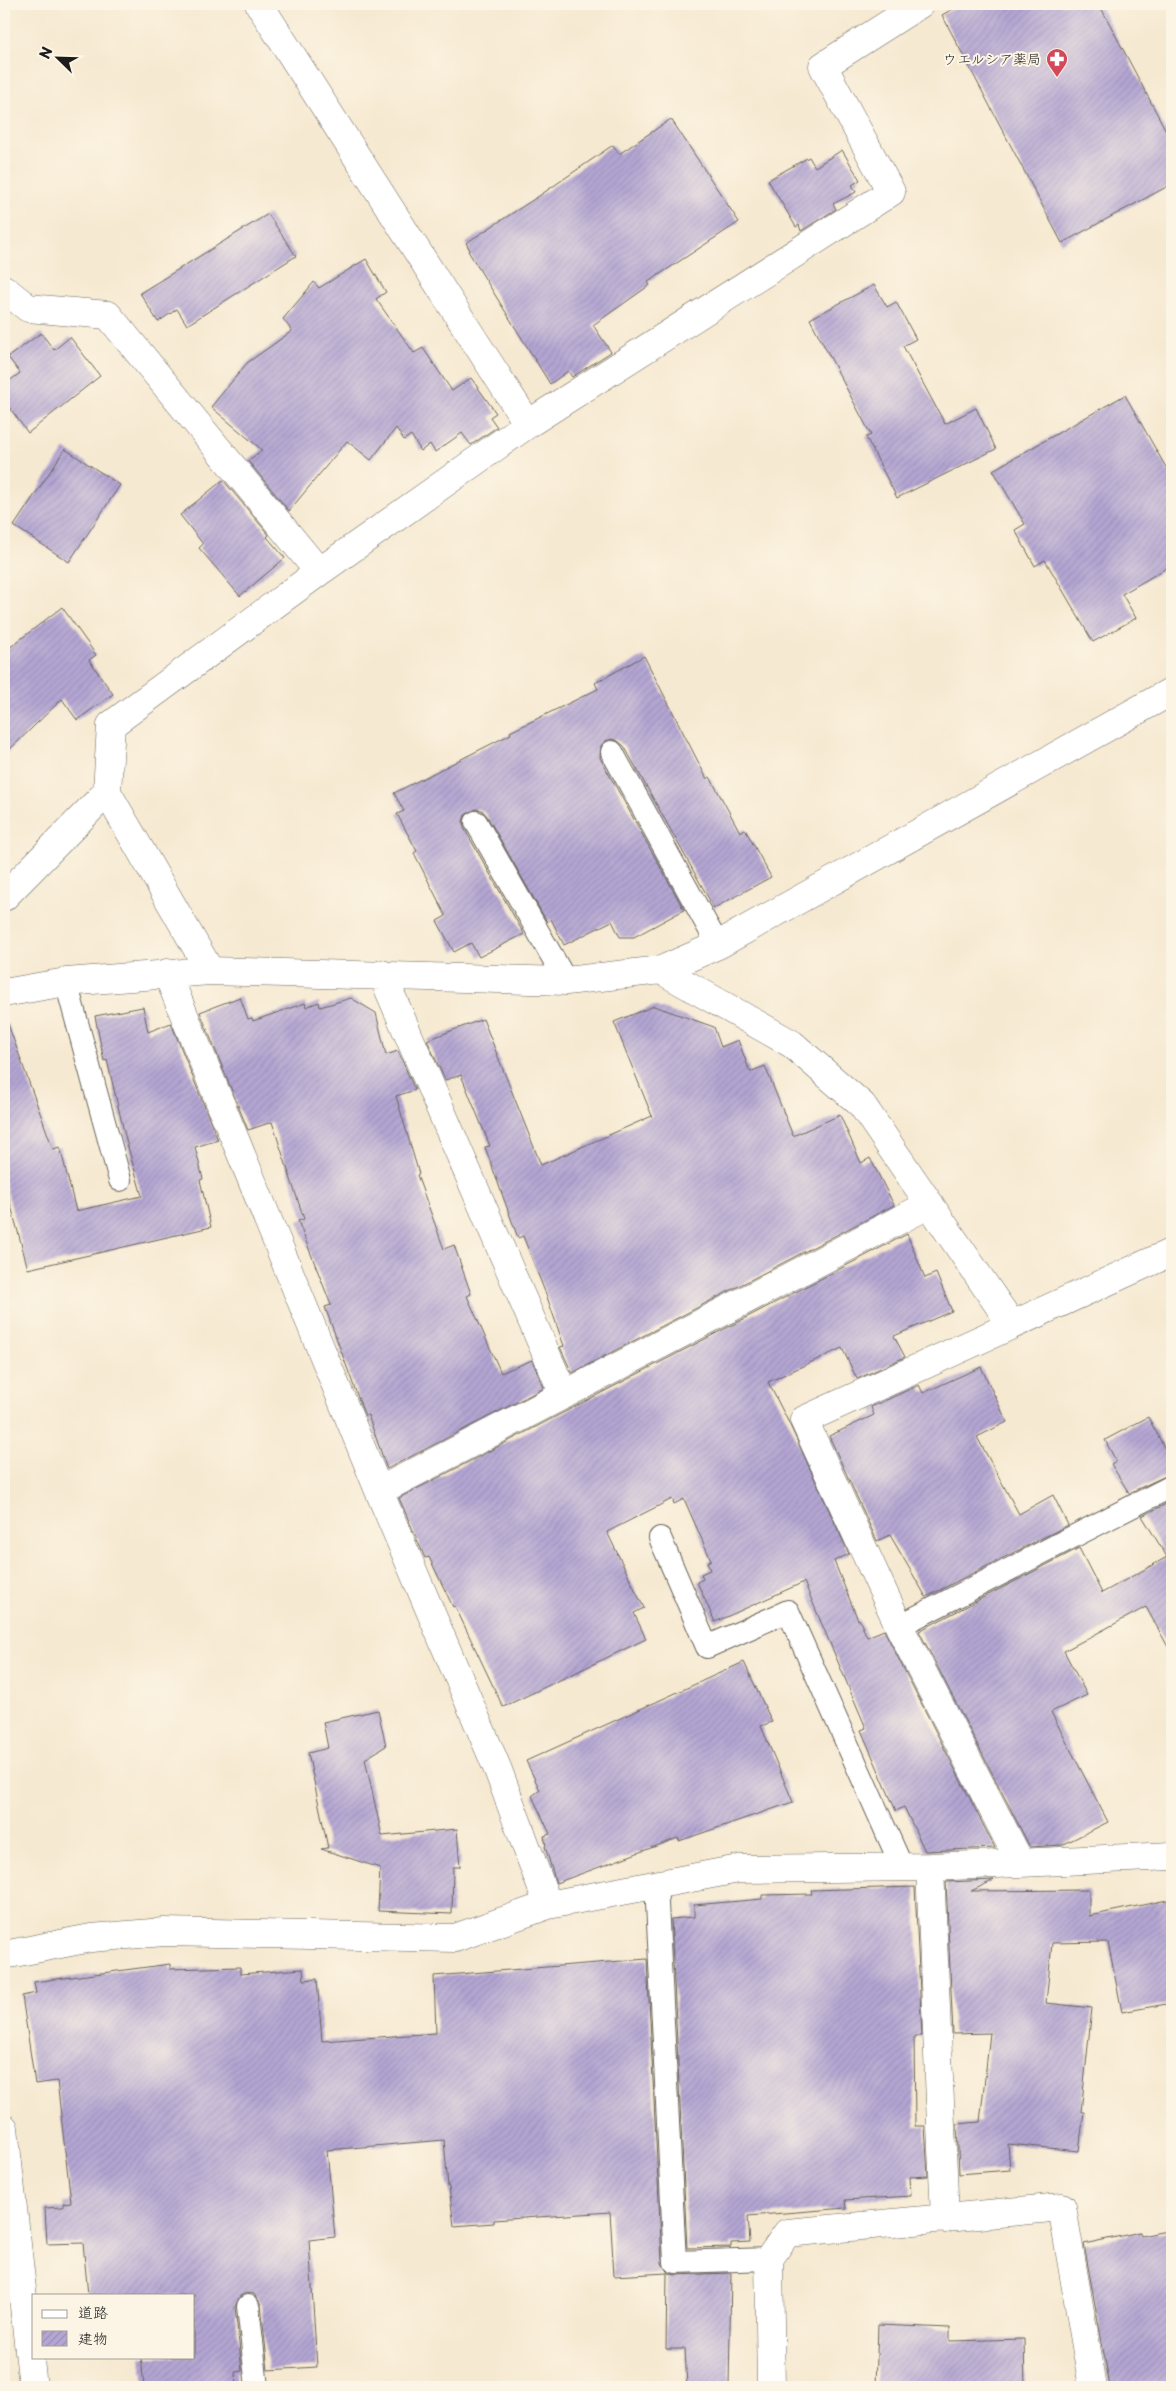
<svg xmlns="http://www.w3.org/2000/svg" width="1176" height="2391" viewBox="0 0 1176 2391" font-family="'Playpen Sans','Klee One',sans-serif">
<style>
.building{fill:url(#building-hatch)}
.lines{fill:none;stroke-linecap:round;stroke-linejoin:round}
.service-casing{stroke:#68645b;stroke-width:24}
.minor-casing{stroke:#68645b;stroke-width:29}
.service{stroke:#fff;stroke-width:22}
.minor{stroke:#fff;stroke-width:28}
.labels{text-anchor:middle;stroke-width:4;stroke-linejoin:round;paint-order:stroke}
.poi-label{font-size:14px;fill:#1c1c1c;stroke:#fcf5e5;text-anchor:end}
</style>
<defs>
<pattern id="building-hatch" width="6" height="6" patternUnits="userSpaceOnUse" patternTransform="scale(1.25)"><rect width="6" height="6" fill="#b4a6d3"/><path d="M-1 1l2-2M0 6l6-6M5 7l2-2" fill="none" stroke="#9a8eb5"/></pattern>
</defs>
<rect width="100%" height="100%" fill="#fcf5e5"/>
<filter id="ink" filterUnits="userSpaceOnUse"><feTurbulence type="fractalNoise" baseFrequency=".02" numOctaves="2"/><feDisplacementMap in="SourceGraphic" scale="10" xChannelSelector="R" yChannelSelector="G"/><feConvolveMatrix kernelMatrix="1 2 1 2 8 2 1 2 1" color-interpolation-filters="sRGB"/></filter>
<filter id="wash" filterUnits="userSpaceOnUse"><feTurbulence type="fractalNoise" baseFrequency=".0096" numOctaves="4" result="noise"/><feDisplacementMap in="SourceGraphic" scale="20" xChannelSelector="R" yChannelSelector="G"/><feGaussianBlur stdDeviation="1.12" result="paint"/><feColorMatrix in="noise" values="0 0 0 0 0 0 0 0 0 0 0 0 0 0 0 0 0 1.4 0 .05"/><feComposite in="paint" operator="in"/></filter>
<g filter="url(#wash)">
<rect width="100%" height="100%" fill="#f6e9d1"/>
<g id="blocks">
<!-- building -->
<path class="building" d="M 962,4 L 1099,4 L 1172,142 L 1172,184 L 1062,243 L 942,15 Z
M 671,119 L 739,222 L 648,282 L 650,285 L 593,325 L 611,352 L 572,377 L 568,371 L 550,384 L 468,251 L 470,250 L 466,243 L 539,196 L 613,145 L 619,154 Z
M 842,150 L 860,180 L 852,185 L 856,192 L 833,204 L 836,209 L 801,231 L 799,225 L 796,227 L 768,180 L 809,157 L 815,167 Z
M 268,214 L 296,256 L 187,325 L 177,309 L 158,322 L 140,293 Z
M 366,259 L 386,292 L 376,299 L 414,353 L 423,348 L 452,391 L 471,378 L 496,413 L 490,417 L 497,427 L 471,445 L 462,433 L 435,452 L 430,444 L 421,451 L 411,435 L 404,440 L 396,428 L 371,460 L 347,441 L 289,511 L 248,461 L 262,450 L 211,407 L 247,363 L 292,331 L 283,319 L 314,282 L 319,288 Z
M 874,285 L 887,307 L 896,302 L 916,339 L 903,346 L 945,424 L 976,408 L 996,449 L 897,498 L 866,437 L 871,435 L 810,319 Z
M 41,333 L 54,350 L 70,337 L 100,376 L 28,433 L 4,400 L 4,385 L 20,373 L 8,357 Z
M 1125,395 L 1172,478 L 1172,565 L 1122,594 L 1136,618 L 1093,642 L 1045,560 L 1035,566 L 1015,530 L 1025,524 L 993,470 Z
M 65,449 L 120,485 L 69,562 L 14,526 Z
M 223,480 L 269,535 L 267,537 L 285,558 L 240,596 L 199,548 L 203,544 L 180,515 Z
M 62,607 L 96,655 L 89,660 L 113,694 L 77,720 L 62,699 L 4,755 L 4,652 Z
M 644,656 L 707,779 L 710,777 L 740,832 L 745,829 L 771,877 L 714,908 L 624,746 L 618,741 L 612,739 L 605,741 L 601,746 L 600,758 L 684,910 L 634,937 L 620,937 L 612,921 L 564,945 L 551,919 L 547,922 L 487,816 L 482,810 L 476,809 L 465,815 L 463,821 L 464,828 L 524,934 L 479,957 L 471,943 L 454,952 L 437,921 L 446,916 L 414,853 L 417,851 L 397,814 L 404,811 L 394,793 L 511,734 L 510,732 L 598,689 L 595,683 Z
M 240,997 L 248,1019 L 252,1018 L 253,1021 L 305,1003 L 306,1007 L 319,1002 L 320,1007 L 351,998 L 376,1013 L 386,1055 L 398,1051 L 415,1090 L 396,1096 L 419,1174 L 417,1175 L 444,1249 L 454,1245 L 471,1294 L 467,1296 L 501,1373 L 532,1360 L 544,1388 L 387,1469 L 368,1415 L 365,1416 L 360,1403 L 325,1307 L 331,1305 L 298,1221 L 304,1219 L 272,1122 L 248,1130 L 200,1012 Z
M 654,1006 L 714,1027 L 721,1047 L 738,1040 L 750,1072 L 765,1066 L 793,1136 L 840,1115 L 861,1163 L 870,1158 L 894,1205 L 572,1373 L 560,1347 L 564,1346 L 547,1297 L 523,1236 L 518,1238 L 485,1147 L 490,1146 L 461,1075 L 445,1080 L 427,1040 L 483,1019 L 541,1165 L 652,1116 L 614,1022 Z
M 143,1007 L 148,1032 L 171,1023 L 218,1140 L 195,1147 L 203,1179 L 200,1180 L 211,1227 L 28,1269 L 4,1180 L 4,1025 L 8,1024 L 53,1149 L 60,1147 L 76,1211 L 142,1196 L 126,1140 L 107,1060 L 104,1061 L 95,1016 Z
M 907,1234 L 925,1278 L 936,1273 L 952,1311 L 894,1336 L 905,1357 L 857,1379 L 842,1348 L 768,1382 L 789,1423 L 849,1554 L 834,1561 L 858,1620 L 859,1619 L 867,1637 L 884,1630 L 995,1848 L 925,1851 L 904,1807 L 896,1811 L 861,1730 L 866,1728 L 804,1582 L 715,1622 L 697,1582 L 703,1579 L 701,1574 L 710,1570 L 707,1562 L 711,1560 L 684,1499 L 674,1504 L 672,1499 L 607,1532 L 644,1608 L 634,1613 L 646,1639 L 503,1707 L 455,1606 L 453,1607 L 429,1557 L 425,1558 L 399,1498 Z
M 981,1367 L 1007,1422 L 977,1437 L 1019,1514 L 1053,1495 L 1068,1525 L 926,1597 L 890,1535 L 877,1541 L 829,1436 L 874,1415 L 871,1407 L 919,1385 L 923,1393 Z
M 1148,1417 L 1172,1462 L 1172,1473 L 1129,1493 L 1111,1464 L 1116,1461 L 1105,1440 Z
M 1172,1501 L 1172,1654 L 1146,1607 L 1064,1651 L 1087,1695 L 1051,1712 L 1108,1822 L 1062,1845 L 1030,1847 L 919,1631 L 1079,1548 L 1102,1593 L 1167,1557 L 1142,1516 Z
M 744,1662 L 772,1722 L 761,1726 L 793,1802 L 679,1841 L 678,1838 L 556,1883 L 545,1846 L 546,1845 L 544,1836 L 550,1834 L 532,1796 L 540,1790 L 526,1761 Z
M 378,1710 L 386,1746 L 365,1759 L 382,1836 L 457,1829 L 460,1867 L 453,1867 L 452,1914 L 378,1911 L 380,1868 L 321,1849 L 328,1848 L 308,1753 L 328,1748 L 323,1722 Z
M 994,1880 L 971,1891 L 1089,1890 L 1089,1916 L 1172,1899 L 1172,2003 L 1122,2012 L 1108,1942 L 1052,1943 L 1046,2003 L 1092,2008 L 1081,2112 L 1084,2112 L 1079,2151 L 1008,2144 L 1010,2170 L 959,2174 L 957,2124 L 980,2122 L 990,2033 L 953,2034 L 946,1882 Z
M 915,1887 L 922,2036 L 914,2036 L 915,2126 L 925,2126 L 928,2176 L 910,2177 L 911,2196 L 845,2200 L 846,2208 L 748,2216 L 750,2242 L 731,2243 L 731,2247 L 687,2248 L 671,1919 L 694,1917 L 694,1905 L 762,1899 L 762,1895 L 812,1894 L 811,1890 Z
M 647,1959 L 662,2263 L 668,2273 L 675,2275 L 731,2273 L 729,2387 L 687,2387 L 685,2349 L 666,2349 L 667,2273 L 614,2276 L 610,2212 L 494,2220 L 494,2223 L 454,2226 L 449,2187 L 448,2187 L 444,2140 L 327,2150 L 335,2237 L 309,2240 L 317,2367 L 268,2370 L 261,2304 L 254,2294 L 246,2293 L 240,2296 L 235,2307 L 242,2371 L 235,2372 L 236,2387 L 144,2387 L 141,2357 L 194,2357 L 194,2295 L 88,2295 L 83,2243 L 47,2244 L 45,2208 L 63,2207 L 63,2203 L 71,2202 L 57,2081 L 35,2084 L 22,1996 L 36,1993 L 34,1982 L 170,1964 L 170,1969 L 240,1967 L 240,1974 L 303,1969 L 304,1980 L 317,1979 L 322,2041 L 436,2033 L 434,1976 Z
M 1172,2230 L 1172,2387 L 1110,2387 L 1084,2244 L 1140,2232 L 1141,2236 Z
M 878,2325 L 950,2328 L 950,2341 L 1024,2339 L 1025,2387 L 876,2387 Z"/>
</g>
</g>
<g filter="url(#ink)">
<use href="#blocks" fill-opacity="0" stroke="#68645b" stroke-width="1"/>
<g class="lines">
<!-- service casing -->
<g class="service-casing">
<path id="service" d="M 612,752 L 718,945
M 476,822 L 566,981
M 66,982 L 120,1180
M 660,1538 L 707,1647 L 788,1611 L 902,1867
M 899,1626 L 1172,1486
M 656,1883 L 675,2262 L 769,2259
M 248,2306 L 257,2387"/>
</g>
<!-- minor casing -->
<g class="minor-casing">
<path id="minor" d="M 259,4 L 528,424
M 4,289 L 28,308 L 108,315 L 319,572
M 4,897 L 107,792
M 661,970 L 792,1044 L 862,1105 L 1012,1325
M 210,971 L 107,792 L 111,725 L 319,572 L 528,424 L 891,192 L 823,66 L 920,4
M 167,973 L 379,1491 L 498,1770 L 548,1905
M 382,974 L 564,1395
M 4,993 L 66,982 L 210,971 L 566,981 L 661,970 L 718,945 L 1172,691
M 379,1491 L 930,1204
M 1020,1862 L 899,1626 L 804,1420 L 1172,1252
M 930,1867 L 945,2219
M 4,1955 L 91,1938 L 164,1932 L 455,1938 L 548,1905 L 739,1869 L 930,1867 L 1172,1856
M 4,2128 L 33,2387
M 771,2387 L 769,2259 L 787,2233 L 1062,2207 L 1093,2387"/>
</g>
<!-- service -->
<use href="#service" class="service"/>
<!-- minor -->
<use href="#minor" class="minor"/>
</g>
</g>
<!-- icons -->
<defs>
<g id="pharmacy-pin" transform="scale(1.125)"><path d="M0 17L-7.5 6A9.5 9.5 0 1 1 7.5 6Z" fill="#d1495b" stroke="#fcf5e5"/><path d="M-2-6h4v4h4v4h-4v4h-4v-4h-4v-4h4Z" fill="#fff"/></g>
</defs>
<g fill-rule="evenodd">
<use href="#pharmacy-pin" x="1057" y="59"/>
</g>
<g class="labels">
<!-- poi labels -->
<g class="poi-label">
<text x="1041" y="64">ウエルシア薬局</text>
</g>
</g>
<!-- margin -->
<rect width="1176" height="2391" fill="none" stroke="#fcf5e5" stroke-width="20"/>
<!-- legend -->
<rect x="32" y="2294" width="162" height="65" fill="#fcf5e5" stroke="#a29e95"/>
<rect x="42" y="2310" width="25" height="8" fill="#ffffff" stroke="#a29e95"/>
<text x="78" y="2318" font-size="15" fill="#1c1c1c">道路</text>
<rect x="42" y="2331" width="25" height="15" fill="url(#building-hatch)" stroke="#a29e95"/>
<text x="78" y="2344" font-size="15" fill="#1c1c1c">建物</text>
<!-- north arrow -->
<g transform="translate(58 58) rotate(293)" stroke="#fcf5e5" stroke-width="4" paint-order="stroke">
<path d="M0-4L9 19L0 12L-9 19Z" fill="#1c1c1c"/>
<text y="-8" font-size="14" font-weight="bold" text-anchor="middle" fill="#1c1c1c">N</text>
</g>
</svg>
